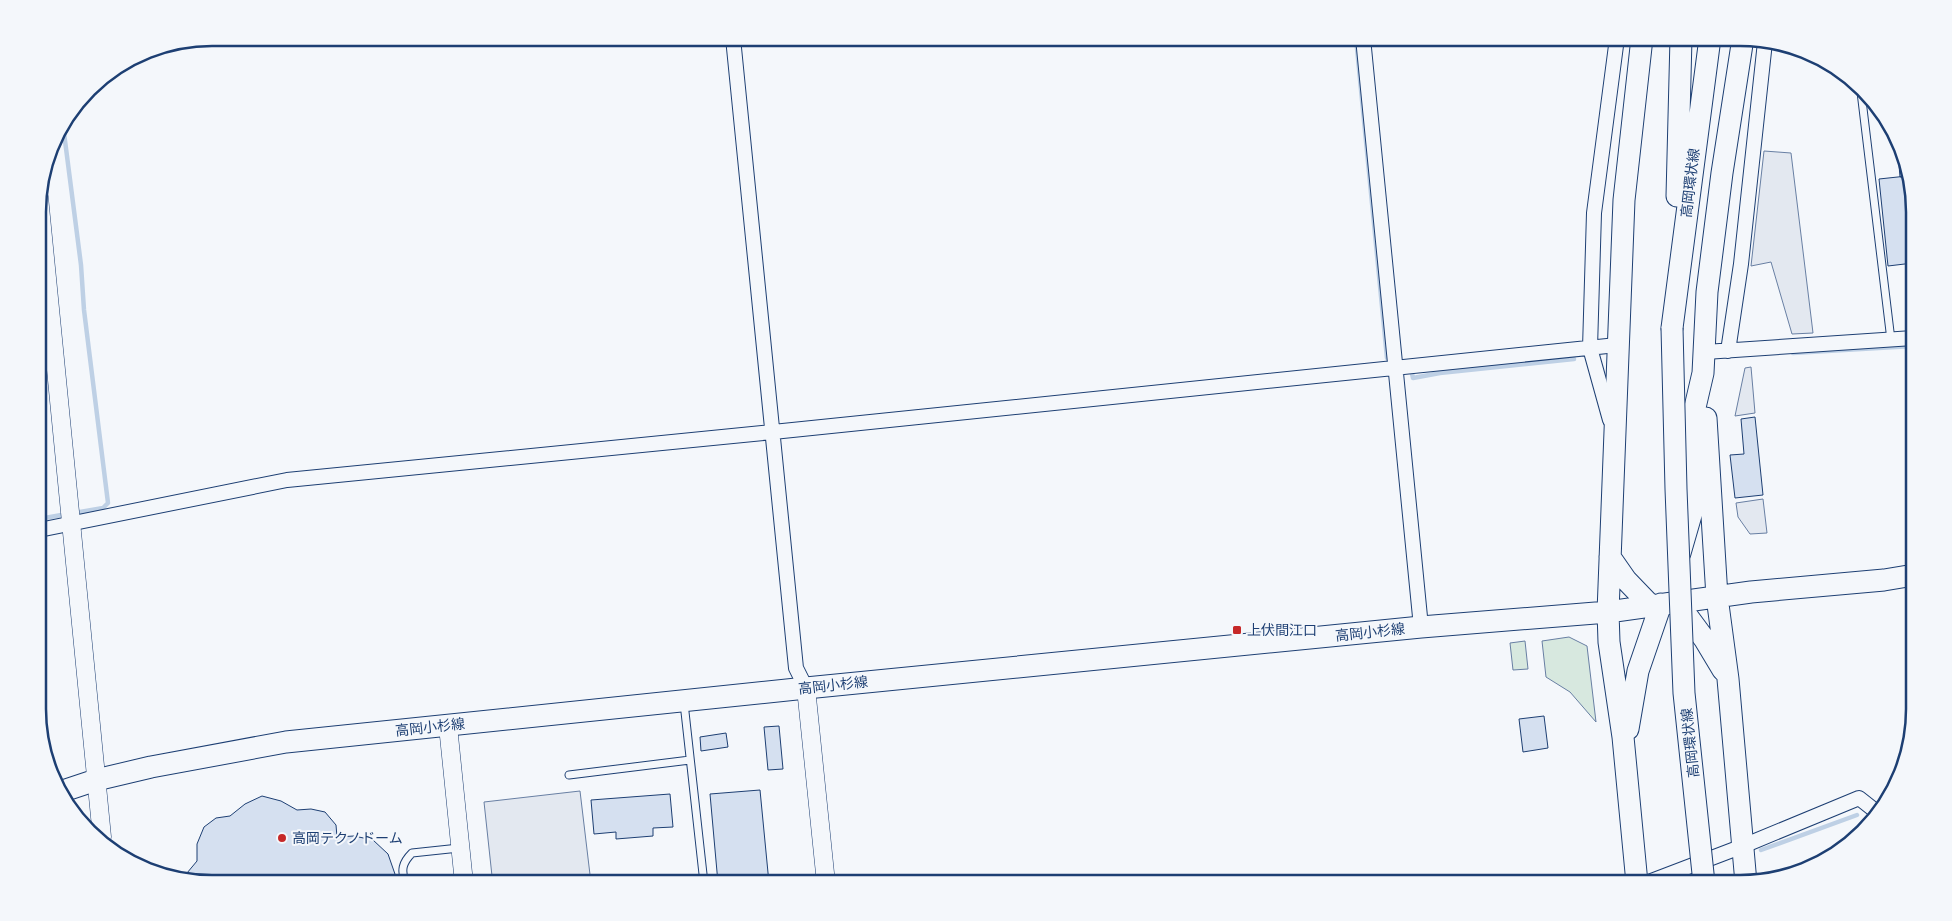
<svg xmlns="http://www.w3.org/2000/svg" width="1952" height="921" viewBox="0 0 1952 921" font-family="Commissioner,'Noto Sans JP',sans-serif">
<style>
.green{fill:#d7e8df;stroke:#687fa3}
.parking{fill:#e3e8f0;stroke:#687fa3}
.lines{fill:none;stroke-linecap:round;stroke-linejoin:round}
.stream{stroke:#bed0e5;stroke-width:4.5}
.building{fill:#d5e0f0;stroke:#1d3f73}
.service-casing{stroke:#1d3f73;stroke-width:9}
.minor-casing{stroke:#1d3f73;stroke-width:16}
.tertiary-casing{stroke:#1d3f73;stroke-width:19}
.primary-casing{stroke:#1d3f73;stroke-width:23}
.service{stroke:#f4f7fb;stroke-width:7}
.minor{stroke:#f4f7fb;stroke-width:14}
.tertiary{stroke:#f4f7fb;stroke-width:18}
.primary{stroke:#f4f7fb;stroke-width:21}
.primary-bridge-casing{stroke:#1d3f73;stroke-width:23;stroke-linecap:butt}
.primary-bridge{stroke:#f4f7fb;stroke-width:21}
.poi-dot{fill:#c62828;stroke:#f4f7fb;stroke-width:2}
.labels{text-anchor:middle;stroke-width:4;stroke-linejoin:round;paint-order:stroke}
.street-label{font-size:14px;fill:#1d3f73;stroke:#f4f7fb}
.poi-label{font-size:14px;fill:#1d3f73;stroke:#f4f7fb;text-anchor:start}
.rim{fill:none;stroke:#1d3f73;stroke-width:2.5}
</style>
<rect width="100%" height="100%" fill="#f4f7fb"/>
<!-- green -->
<path class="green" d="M 1569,637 L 1587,646 L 1596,722 L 1570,692 L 1546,677 L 1542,641 Z
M 1525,641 L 1528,669 L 1513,670 L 1510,643 Z"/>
<!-- parking -->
<path class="parking" d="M 1764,151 L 1791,153 L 1813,333 L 1792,334 L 1771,262 L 1751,266 Z
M 1751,367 L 1755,413 L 1735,416 L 1745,368 Z
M 1763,499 L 1767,533 L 1750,534 L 1738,517 L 1736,503 Z
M 580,791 L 591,883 L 479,883 L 478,876 L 492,876 L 484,802 Z"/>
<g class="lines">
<!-- stream -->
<path class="stream" d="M 1356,38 L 1387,358 L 1393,361
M 63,125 L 81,265 L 84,310 L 108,503 L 103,508 L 74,513
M 1793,353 L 1913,346
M 1411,369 L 1413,378 L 1440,373 L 1574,359
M 39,519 L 67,514
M 1761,850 L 1857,815
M 1677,883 L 1698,875"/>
</g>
<!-- building -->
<path class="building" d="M 1898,153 L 1907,176 L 1900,177 Z
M 1907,176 L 1913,189 L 1913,263 L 1888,266 L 1879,179 Z
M 1755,417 L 1763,495 L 1735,498 L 1730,455 L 1744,454 L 1741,419 Z
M 1544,716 L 1548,748 L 1523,752 L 1519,719 Z
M 779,726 L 783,769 L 768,770 L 764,727 Z
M 726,733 L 728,747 L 701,751 L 700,737 Z
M 760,790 L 769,883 L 718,883 L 710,794 Z
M 670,794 L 673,827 L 653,828 L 653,836 L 616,839 L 616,832 L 594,834 L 591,800 Z
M 262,796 L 281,801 L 297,810 L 311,809 L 325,812 L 336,825 L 337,837 L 354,836 L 373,840 L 388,854 L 396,877 L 394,883 L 212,884 L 186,878 L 187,873 L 197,861 L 197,844 L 204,827 L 216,818 L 230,816 L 245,804 Z"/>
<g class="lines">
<!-- service casing -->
<g class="service-casing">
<path id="service" d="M 1861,92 L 1891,340
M 684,703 L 704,883
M 569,775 L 690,760
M 405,883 C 401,870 402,863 412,853 L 459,848"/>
</g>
<!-- minor casing -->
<g class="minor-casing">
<path id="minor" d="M 733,38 L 796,668 L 806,688
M 1363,38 L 1421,627
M 1728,351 L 1741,264 L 1765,42
M 1705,352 L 1913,338
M 1610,420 L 1590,348 L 1594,213 L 1617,38
M 39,530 L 287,480 L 773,432 L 1617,345
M 1646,883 L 1743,846 L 1859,798 L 1878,813"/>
</g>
<!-- tertiary casing -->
<g class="tertiary-casing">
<path id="tertiary" d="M 39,197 L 102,837
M 806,688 L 826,883
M 448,726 L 464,883"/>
</g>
<!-- primary casing -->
<g class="primary-casing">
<path id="primary" d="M 1677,196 L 1681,38
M 1672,328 L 1710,38
M 1706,418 L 1717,597 L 1728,679 L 1746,883
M 1680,553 L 1691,515 L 1693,416 L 1703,373 L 1707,292 L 1722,173 L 1743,38
M 1610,557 L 1626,580 L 1651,606
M 1677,602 L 1705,640 L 1723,670
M 1628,729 L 1638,671 L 1661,604
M 63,791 L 96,780 L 151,767 L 286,742 L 806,688 L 1421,627 L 1608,612 L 1751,592 L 1884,580 L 1914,575
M 1637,883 L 1623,737 L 1609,642 L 1608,612 L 1624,200 L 1642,38"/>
</g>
<!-- service -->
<use href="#service" class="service"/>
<!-- minor -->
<use href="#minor" class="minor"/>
<!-- tertiary -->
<use href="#tertiary" class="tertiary"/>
<!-- primary -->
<use href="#primary" class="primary"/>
<!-- primary-bridge casing -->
<g class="primary-bridge-casing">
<path id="primary-bridge" d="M 1672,328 L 1676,489 L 1684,693 L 1704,883"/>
</g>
<!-- primary-bridge -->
<use href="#primary-bridge" class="primary-bridge"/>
</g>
<!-- markers -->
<g class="poi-dot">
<rect x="1232" y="625" width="10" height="10" rx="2.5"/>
<circle cx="282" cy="838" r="5"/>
</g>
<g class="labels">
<!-- street labels -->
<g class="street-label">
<text transform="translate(1690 183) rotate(-83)" y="5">高岡環状線</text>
<text transform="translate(1370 632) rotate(-6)" y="5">高岡小杉線</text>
<text transform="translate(833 685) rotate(-6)" y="5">高岡小杉線</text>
<text transform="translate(430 727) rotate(-6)" y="5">高岡小杉線</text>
<text transform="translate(1690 743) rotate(-96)" y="5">高岡環状線</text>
</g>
<!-- poi labels -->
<g class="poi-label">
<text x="1247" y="635">上伏間江口</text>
<text x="292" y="843">高岡テクノドーム</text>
</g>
</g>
<!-- crop -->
<path d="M0 0H1952V921H0ZM212 46H1740A166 166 0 0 1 1906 212V709A166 166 0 0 1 1740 875H212A166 166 0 0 1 46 709V212A166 166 0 0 1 212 46Z" fill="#f4f7fb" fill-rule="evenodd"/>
<path class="rim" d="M212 46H1740A166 166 0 0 1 1906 212V709A166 166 0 0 1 1740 875H212A166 166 0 0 1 46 709V212A166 166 0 0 1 212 46Z"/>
</svg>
